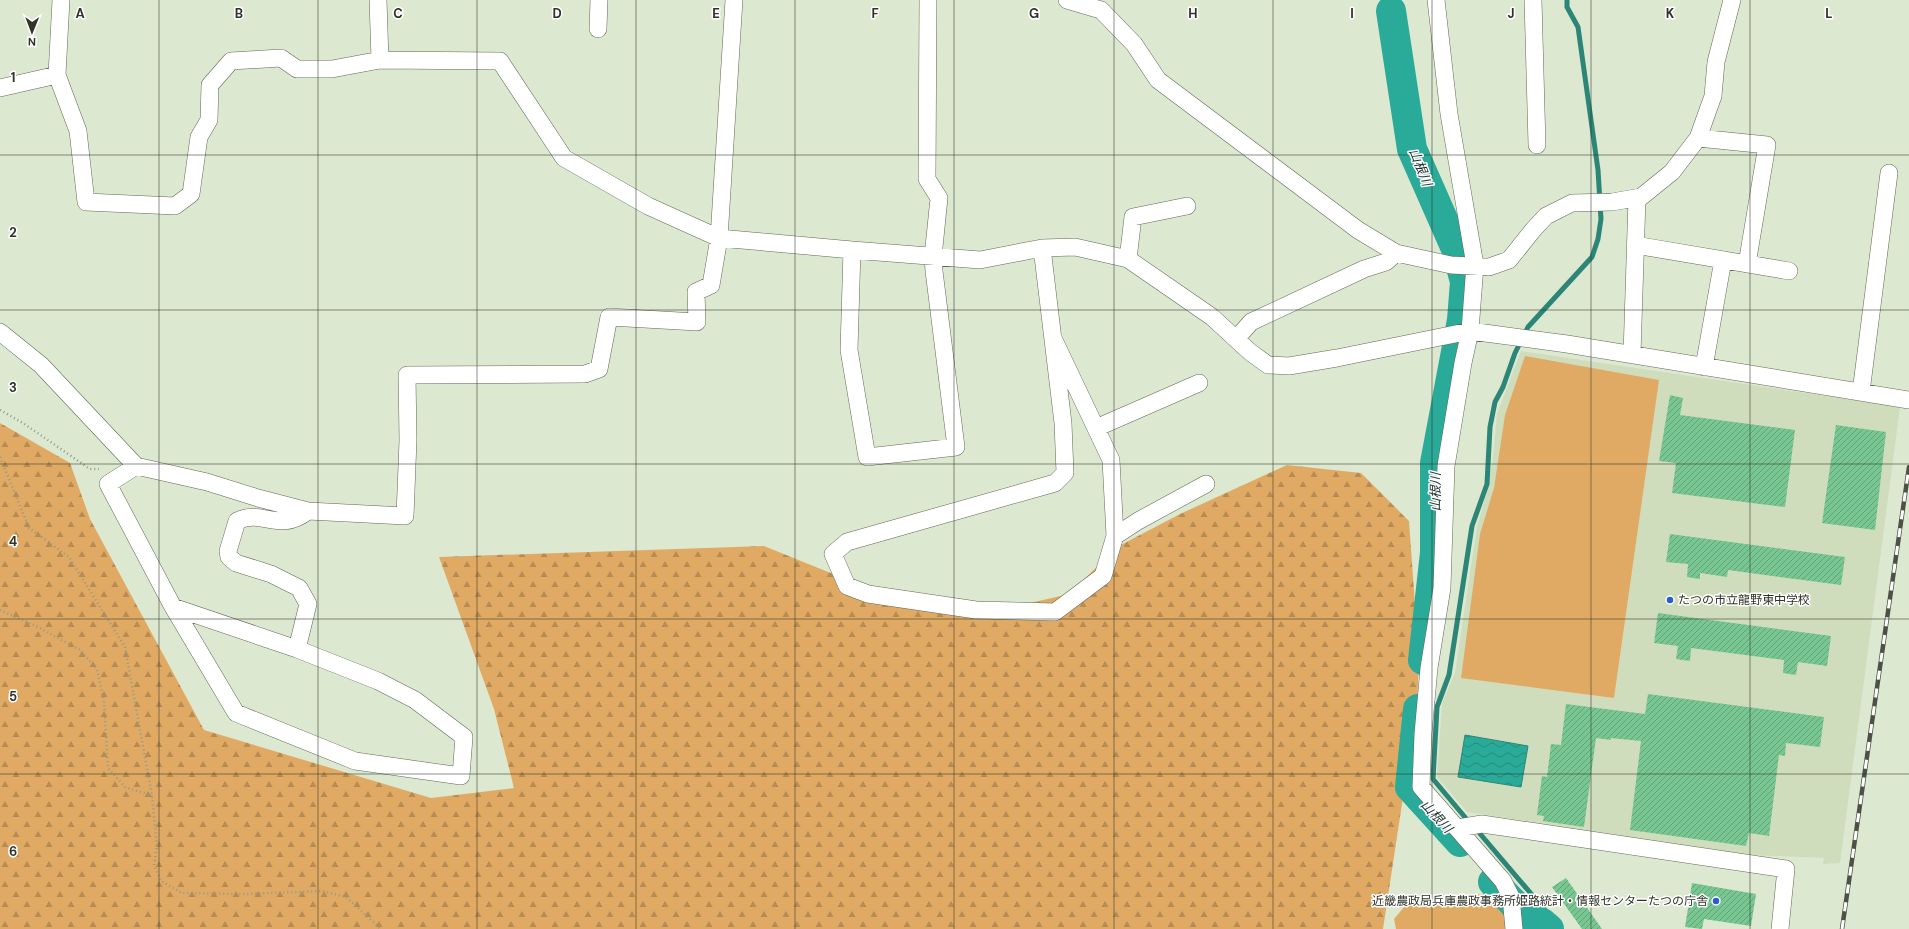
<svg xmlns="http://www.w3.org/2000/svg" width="1909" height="929" viewBox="0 0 1909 929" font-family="'DM Sans','Noto Sans JP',sans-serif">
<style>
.built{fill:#cfddbd}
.forest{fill:url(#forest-firs)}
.pitch{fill:#e1aa64}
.water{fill:url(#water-waves);stroke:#2c8677}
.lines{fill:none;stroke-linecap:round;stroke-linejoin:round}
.stream{stroke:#2c8677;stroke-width:5}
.river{stroke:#2aaa98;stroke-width:30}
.building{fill:url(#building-hatch)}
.street-casing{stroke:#606954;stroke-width:18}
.path{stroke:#929a88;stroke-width:2.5;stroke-dasharray:1 3;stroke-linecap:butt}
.street{stroke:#fff;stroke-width:17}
.rail-casing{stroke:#4c5145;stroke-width:4.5}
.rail{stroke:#fff;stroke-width:3;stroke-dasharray:9;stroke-linecap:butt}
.grid{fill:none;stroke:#2f3329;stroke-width:1;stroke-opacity:0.55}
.poi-dot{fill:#2a5ecc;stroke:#fff;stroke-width:1.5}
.labels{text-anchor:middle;stroke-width:3;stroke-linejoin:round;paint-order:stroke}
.poi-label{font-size:12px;fill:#2f3329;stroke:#fff;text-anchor:start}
.water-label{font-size:13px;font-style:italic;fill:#1b302c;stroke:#fff}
.grid-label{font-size:13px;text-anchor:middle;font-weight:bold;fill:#2f3329;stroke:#fff;stroke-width:3;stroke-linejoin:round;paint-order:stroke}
</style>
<defs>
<pattern id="forest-firs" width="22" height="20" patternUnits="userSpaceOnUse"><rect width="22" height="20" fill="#e1aa64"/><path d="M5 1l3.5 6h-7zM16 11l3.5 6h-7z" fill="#b78b52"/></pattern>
<pattern id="water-waves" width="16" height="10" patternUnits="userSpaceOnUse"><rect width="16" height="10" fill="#2aaa98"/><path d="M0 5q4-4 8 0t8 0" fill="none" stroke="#248b7c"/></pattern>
<pattern id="building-hatch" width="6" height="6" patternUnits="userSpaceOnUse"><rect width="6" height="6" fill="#78c792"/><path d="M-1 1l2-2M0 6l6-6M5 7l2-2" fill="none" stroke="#63a277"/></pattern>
</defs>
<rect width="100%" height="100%" fill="#dde8d0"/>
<!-- built -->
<path class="built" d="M 1521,351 L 1900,407 L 1840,863 L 1823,864 L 1824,858 L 1751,855 L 1467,812 L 1437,777 L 1442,703 L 1455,673 L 1477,527 L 1487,492 L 1493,458 L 1497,414 Z"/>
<!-- forest -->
<path class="forest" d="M 0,423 L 70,463 L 90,519 L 204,730 L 431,798 L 514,788 L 494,709 L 439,557 L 764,546 L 890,597 L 978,615 L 1069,594 L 1117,547 L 1180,514 L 1287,465 L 1361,473 L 1409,521 L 1419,661 L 1417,705 L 1383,929 L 0,929 Z"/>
<!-- pitch -->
<path class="pitch" d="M 1525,356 L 1659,380 L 1614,698 L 1461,678 L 1480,534 L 1494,488 L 1505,415 Z
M 1495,892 L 1496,904 L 1505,911 L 1507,929 L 1396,929 L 1394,919 L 1405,906 Z"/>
<!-- water -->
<path class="water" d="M 1465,735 L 1528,746 L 1521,787 L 1458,777 Z"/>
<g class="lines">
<!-- stream -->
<path class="stream" d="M 1469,822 L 1433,779 L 1437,707 L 1449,675 L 1472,526 L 1487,484 L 1490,427 L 1495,402 L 1503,387 L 1515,353 L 1528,327 L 1592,257 L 1598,239 L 1601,219 L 1598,170 L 1578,27 L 1567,7 L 1567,0
M 1476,829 L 1561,929"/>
<!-- river -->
<path class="river" d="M 1391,11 L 1412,149 L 1457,251 L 1465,282 L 1462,320 L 1435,463 L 1435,553 L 1423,660
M 1418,709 L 1410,787 L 1460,842
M 1493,882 L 1523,913 L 1542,923 L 1549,929"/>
</g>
<!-- building -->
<path class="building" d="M 1670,395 L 1683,398 L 1680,415 L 1795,430 L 1785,507 L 1672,493 L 1676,463 L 1659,461 Z
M 1836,425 L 1886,432 L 1875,530 L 1822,523 Z
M 1670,534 L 1845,557 L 1841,585 L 1728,570 L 1727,577 L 1700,573 L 1700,579 L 1687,577 L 1688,564 L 1666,562 Z
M 1658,613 L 1831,636 L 1827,666 L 1798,662 L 1796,675 L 1783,673 L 1784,660 L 1691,648 L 1690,661 L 1676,659 L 1678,646 L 1654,643 Z
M 1648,694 L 1824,717 L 1820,747 L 1786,743 L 1785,756 L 1779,755 L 1769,836 L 1749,833 L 1746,846 L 1630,830 L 1641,741 L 1611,738 L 1611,740 L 1596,738 L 1584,827 L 1543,821 L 1544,816 L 1537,815 L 1542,776 L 1547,777 L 1551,744 L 1561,745 L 1566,704 L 1645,714 Z
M 1566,878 L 1602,929 L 1582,929 L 1552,887 Z
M 1692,883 L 1756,894 L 1751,926 L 1704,919 L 1702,929 L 1685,927 Z"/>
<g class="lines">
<!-- street casing -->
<g class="street-casing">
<path id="street" d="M 61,0 L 57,75 L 78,131 L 86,202 L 175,206 L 191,194 L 199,137 L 209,120 L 210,85 L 231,61 L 281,58 L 297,69 L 332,69 L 380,60 L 500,61 L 564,158 L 648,206 L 719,238 L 852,250 L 980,260 L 1042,248 L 1075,247 L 1128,259 L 1212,317 L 1250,352 L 1268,365 L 1289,366 L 1337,358 L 1470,331 L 1567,344 L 1909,400
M 378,0 L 380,60
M 1067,0 L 1101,10 L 1134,44 L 1158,80 L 1358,230 L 1396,253 L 1451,265 L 1489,267 L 1509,260 L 1533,230 L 1546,216 L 1572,203 L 1612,202 L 1641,197 L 1672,172 L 1698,138 L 1713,96 L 1716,62 L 1732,0
M 1436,0 L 1449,114 L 1475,265 L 1470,331 L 1463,363 L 1446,466 L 1442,588 L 1429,668 L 1423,734 L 1421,787 L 1503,881 L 1511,897 L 1514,929
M 1533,0 L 1537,145
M 598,29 L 599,0
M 0,88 L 57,75
M 1698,138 L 1767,145 L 1747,264
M 1635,245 L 1789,271
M 1042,248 L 1063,423 L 1065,473 L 1055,483 L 847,542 L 833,554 L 847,586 L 868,594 L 976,610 L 1055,612 L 1103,576 L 1115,536 L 1111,460 L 1053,338
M 852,250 L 849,350 L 867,457 L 956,447 L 934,271 L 933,257 L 939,198 L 927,179 L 928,0
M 1128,259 L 1133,217 L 1187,206
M 0,332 L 41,365 L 136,466 L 207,482 L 258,498 L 308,511 L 405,516 L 408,440 L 407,375 L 585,374 L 599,369 L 609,317 L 697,322 L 696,292 L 711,285 L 719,238 L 734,0
M 1236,339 L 1251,322 L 1364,269 L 1386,262 L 1396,253
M 1632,355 L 1637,198
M 1704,367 L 1723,260
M 1861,392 L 1889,173
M 1096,428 L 1199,383
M 136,466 L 108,484 L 173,607
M 1115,536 L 1138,521 L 1206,484
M 297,649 L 173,607 L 236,713 L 355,761 L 461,776 L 464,737 L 415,700 L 378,681 L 297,649 L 308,604 L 299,588 L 271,574 L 236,563 L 229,557 L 228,551 L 237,521 C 262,508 278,534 308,511
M 1458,828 L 1482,824 L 1786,869 L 1780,929"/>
</g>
<!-- path -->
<path class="path" d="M 0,410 L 23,423 L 90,469 L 99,469
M 0,457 L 29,528 L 69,557 L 125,647 L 152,796 L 157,847 L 154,865 L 161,881 L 182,893 L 246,894 L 322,891 L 346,897 L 381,929
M 0,610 L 38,627 L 80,650 L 97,669 L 104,701 L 108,768 L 125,787 L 152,796"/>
<!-- street -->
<use href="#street" class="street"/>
<!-- rail casing -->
<g class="rail-casing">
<path id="rail" d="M 1842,929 L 1909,467"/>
</g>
<!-- rail -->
<use href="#rail" class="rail"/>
</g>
<!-- grid -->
<path class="grid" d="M 159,0 L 159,929M 318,0 L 318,929M 477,0 L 477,929M 636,0 L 636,929M 795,0 L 795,929M 954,0 L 954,929M 1114,0 L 1114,929M 1273,0 L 1273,929M 1432,0 L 1432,929M 1591,0 L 1591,929M 1750,0 L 1750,929M 0,155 L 1909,155M 0,310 L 1909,310M 0,464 L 1909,464M 0,619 L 1909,619M 0,774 L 1909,774"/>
<!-- markers -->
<g class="poi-dot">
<circle cx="1670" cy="600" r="4"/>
<circle cx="1716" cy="901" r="4"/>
</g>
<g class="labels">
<!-- poi labels -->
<g class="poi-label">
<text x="1678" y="604">たつの市立龍野東中学校</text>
<text x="1708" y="905" text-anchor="end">近畿農政局兵庫農政事務所姫路統計・情報センターたつの庁舎</text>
</g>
<!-- water labels -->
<g class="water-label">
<text transform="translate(1421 167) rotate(68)" y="5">山根川</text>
<text transform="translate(1435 492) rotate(-90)" y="5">山根川</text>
<text transform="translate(1437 816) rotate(47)" y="5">山根川</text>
</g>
</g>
<g class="grid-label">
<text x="80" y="18">A</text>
<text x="239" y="18">B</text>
<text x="398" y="18">C</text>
<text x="557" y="18">D</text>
<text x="716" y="18">E</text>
<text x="875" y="18">F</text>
<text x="1034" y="18">G</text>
<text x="1193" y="18">H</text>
<text x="1352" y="18">I</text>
<text x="1511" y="18">J</text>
<text x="1670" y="18">K</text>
<text x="1829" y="18">L</text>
<text x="13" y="82">1</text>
<text x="13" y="237">2</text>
<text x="13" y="392">3</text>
<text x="13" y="546">4</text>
<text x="13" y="701">5</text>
<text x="13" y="856">6</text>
</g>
<!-- north arrow -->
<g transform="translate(32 32) rotate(181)" stroke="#ffffff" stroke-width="3" paint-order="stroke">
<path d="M0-3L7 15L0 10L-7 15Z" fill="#2f3329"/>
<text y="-6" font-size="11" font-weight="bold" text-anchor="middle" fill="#2f3329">N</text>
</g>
</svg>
